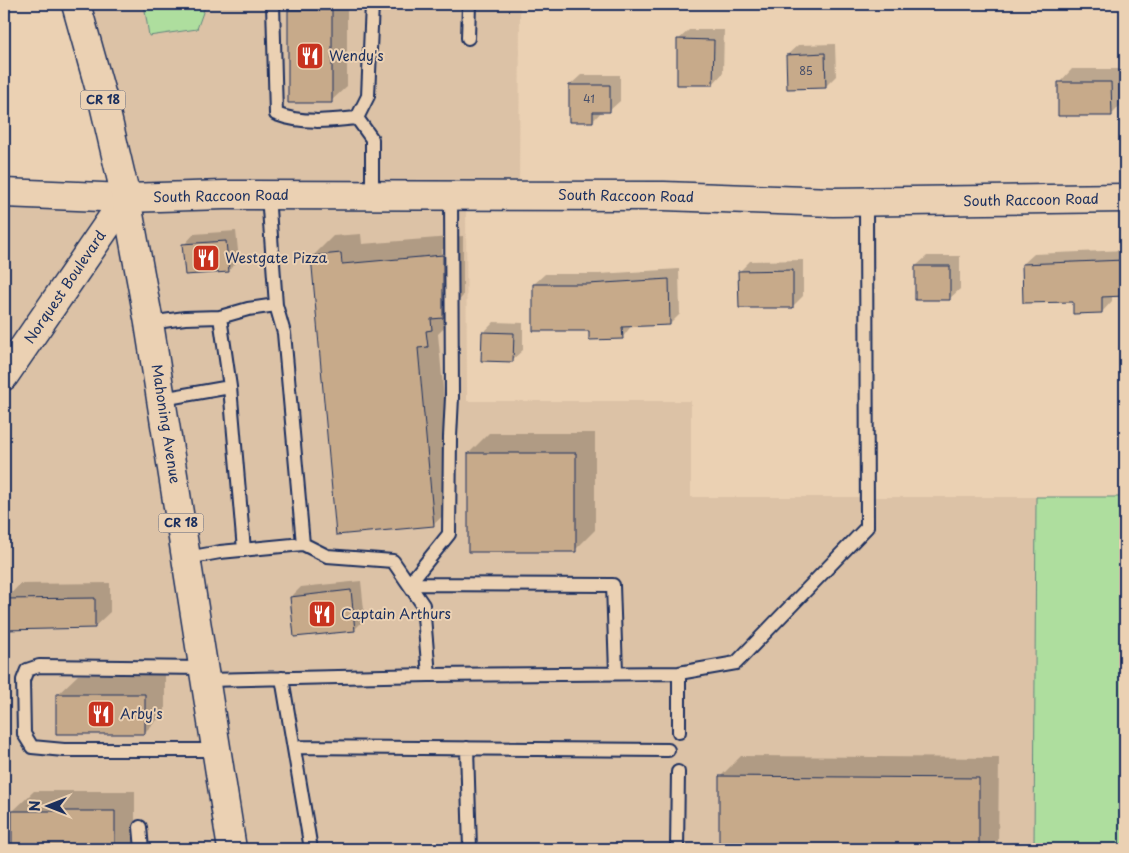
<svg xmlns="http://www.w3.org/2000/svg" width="1129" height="853" viewBox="0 0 1129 853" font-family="'Playpen Sans',sans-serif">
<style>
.built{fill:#dcc2a6}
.green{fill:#aede9e;stroke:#64867e}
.shadow{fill:#0003;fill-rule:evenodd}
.building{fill:#c7aa8a;stroke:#1b2f5e}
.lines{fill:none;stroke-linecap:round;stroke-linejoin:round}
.lane-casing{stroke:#1b2f5e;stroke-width:16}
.secondary-casing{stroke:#1b2f5e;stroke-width:31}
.primary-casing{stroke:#1b2f5e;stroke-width:31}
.lane{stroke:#ebd1b3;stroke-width:12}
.secondary{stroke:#ebd1b3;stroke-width:28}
.primary{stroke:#ebd1b3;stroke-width:28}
.labels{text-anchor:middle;stroke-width:4;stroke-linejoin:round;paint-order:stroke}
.number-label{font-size:11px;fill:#464e69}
.shield{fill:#ebd1b3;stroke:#596078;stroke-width:1}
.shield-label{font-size:12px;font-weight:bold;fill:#1b2f5e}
.poi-label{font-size:14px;fill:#1b2f5e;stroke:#ebd1b3;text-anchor:start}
.street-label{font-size:14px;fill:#1b2f5e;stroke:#ebd1b3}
</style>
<rect width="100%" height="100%" fill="#ebd1b3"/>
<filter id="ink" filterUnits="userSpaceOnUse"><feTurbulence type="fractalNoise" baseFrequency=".02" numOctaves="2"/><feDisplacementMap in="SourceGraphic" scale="10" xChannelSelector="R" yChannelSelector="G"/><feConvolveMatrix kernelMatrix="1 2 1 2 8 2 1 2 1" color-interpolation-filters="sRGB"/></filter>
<g filter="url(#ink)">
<!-- built -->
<path class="built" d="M 76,4 L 520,4 L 519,196 L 466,196 L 467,401 L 691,401 L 691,497 L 1036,497 L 1034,849 L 4,849 L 4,193 L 125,198 Z"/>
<!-- green -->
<path class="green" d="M 144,4 L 206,4 L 197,29 L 149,36 Z
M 1036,497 L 1125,497 L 1125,849 L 1034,849 Z"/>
<!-- shadow -->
<path class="shadow" d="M 296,4 L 347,4 L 347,86 L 331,101 L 289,10 Z
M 689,30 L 724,30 L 723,73 L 713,84 L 678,40 Z
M 4,41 L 8,56 L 4,60 Z
M 835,44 L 836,76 L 825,87 L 787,55 L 798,45 Z
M 1072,69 L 1125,69 L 1125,105 L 1121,105 L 1111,115 L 1059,83 Z
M 581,75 L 620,75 L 620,101 L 609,111 L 602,111 L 593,121 L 570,85 Z
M 236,231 L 239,260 L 228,271 L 184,245 L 194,234 Z
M 361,234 L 362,244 L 463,236 L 463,296 L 452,308 L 447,325 L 438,334 L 454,505 L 433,525 L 312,257 L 333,236 ZM 442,249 L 444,249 L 445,307 L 442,310 Z
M 1125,250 L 1125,295 L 1112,295 L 1112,301 L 1102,312 L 1074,300 L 1023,264 L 1034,254 Z
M 927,256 L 960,256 L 960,289 L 949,299 L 916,266 Z
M 803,260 L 803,296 L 793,306 L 740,271 L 750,261 Z
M 679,269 L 680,314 L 670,324 L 632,325 L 622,338 L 590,330 L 534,284 L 545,274 L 599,274 Z
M 494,322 L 523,323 L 523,350 L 512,360 L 483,333 Z
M 489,433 L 595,433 L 595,530 L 575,550 L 469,453 Z
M 361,581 L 365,619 L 354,630 L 291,597 L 301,587 Z
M 110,583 L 110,612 L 94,627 L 5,600 L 20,584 Z
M 78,675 L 165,675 L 165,712 L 145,732 L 57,695 Z
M 741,756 L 999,758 L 998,849 L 720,849 L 721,776 Z
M 34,791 L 135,791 L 135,849 L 13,849 L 13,811 Z"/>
<!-- building -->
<path class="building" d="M 288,10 L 332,10 L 332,103 L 288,103 Z
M 677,39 L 714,40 L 713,85 L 677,85 Z
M 825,53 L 826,88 L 787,89 L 786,55 Z
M 1058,82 L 1111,82 L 1112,116 L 1058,116 Z
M 569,85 L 610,85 L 610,112 L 593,112 L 593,122 L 569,122 Z
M 226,241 L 229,272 L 185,275 L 182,244 Z
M 341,253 L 342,264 L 443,255 L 443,318 L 431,319 L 432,330 L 426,331 L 428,347 L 418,348 L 434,526 L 336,535 L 311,256 Z
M 1125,260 L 1125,296 L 1102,297 L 1102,313 L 1073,314 L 1073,302 L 1023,303 L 1022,264 Z
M 915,266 L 950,266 L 950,300 L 915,300 Z
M 793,270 L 793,308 L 739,308 L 738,271 Z
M 669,279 L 670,325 L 622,327 L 623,339 L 589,340 L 589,331 L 533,331 L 533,284 L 588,284 Z
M 482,332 L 514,333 L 513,362 L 481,361 Z
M 468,453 L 576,453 L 576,552 L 468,552 Z
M 351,590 L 355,631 L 294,637 L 290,597 Z
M 95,598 L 95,628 L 4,630 L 4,599 Z
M 56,694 L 145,694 L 145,734 L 56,734 Z
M 719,776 L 979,778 L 979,849 L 719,849 Z
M 12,811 L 115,811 L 115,849 L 12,849 Z"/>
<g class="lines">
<!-- lane casing -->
<g class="lane-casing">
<path id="lane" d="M 273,4 L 276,114 C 302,124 329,121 357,118 L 368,96 L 372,4
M 468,38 L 469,4
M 357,118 L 372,139 L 372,195
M 149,323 L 185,318 L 220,317
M 230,387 L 244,550
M 162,399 L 230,387 L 220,317 L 248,309 L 276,305 L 268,195
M 303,544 L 327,556 L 393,561 L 423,605 L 429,675
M 187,558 L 220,552 L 303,544 L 284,333 L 276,305
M 409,584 L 449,534 L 450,437 L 452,397 L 451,195
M 409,584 L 613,585 L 616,672
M 204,668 L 39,666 L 27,670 L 23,680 L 24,734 L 32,747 L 64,750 L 217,750
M 282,678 L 311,849
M 206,680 L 429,675 L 679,673 L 736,663 L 867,527 L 866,201
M 679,732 L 679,673
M 294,747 L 668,750
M 467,748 L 470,849
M 140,827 L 142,849
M 677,849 L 678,772"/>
</g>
<!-- secondary casing -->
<g class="secondary-casing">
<path id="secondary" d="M 4,193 L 126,198 L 224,195 L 664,196 L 833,202 L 1125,198
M 4,376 L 126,198"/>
</g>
<!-- primary casing -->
<g class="primary-casing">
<path id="primary" d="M 76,4 L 104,104 L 126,198 L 149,323 L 232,849"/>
</g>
<!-- lane -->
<use href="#lane" class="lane"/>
<!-- secondary -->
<use href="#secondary" class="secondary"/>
<!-- primary -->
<use href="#primary" class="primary"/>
</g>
</g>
<!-- icons -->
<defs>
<g id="restaurant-square" transform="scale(1.4375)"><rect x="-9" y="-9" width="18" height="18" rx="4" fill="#c8321e" stroke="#ebd1b3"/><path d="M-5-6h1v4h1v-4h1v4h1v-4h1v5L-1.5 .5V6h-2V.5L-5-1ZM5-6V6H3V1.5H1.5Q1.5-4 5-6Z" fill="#fff"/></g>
</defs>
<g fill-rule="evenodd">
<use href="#restaurant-square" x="310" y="56"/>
<use href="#restaurant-square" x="206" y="258"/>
<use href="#restaurant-square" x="322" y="614"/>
<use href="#restaurant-square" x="101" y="714"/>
</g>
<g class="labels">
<!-- number labels -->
<g class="number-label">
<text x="806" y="75">85</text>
<text x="589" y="103">41</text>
</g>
<!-- shield labels -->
<g class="shield">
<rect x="80.5" y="90.5" width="45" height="19" rx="4"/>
<rect x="158.5" y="513.5" width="45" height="19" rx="4"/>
</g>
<g class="shield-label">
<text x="103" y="104">CR 18</text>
<text x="181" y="527">CR 18</text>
</g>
<!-- poi labels -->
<g class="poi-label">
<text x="329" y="61">Wendy's</text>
<text x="225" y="263">Westgate Pizza</text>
<text x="341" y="619">Captain Arthurs</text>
<text x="120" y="719">Arby's</text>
</g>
<!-- street labels -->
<g class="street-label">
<text transform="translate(221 196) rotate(-1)" y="5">South Raccoon Road</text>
<text transform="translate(626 196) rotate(1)" y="5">South Raccoon Road</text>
<text transform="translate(1031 200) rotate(-1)" y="5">South Raccoon Road</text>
<text transform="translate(65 287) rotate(-56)" y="5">Norquest Boulevard</text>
<text transform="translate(166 424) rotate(81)" y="5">Mahoning Avenue</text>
</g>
</g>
<!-- margin -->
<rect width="1129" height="853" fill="none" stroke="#ebd1b3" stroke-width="20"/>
<rect x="10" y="10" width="1109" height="833" fill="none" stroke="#1b2f5e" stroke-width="2" filter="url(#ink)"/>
<!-- north arrow -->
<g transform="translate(48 806) rotate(270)" stroke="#ebd1b3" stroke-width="4" paint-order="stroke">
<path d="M0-4L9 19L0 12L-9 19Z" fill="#1b2f5e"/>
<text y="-8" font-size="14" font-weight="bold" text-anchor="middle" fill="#1b2f5e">N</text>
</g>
</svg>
